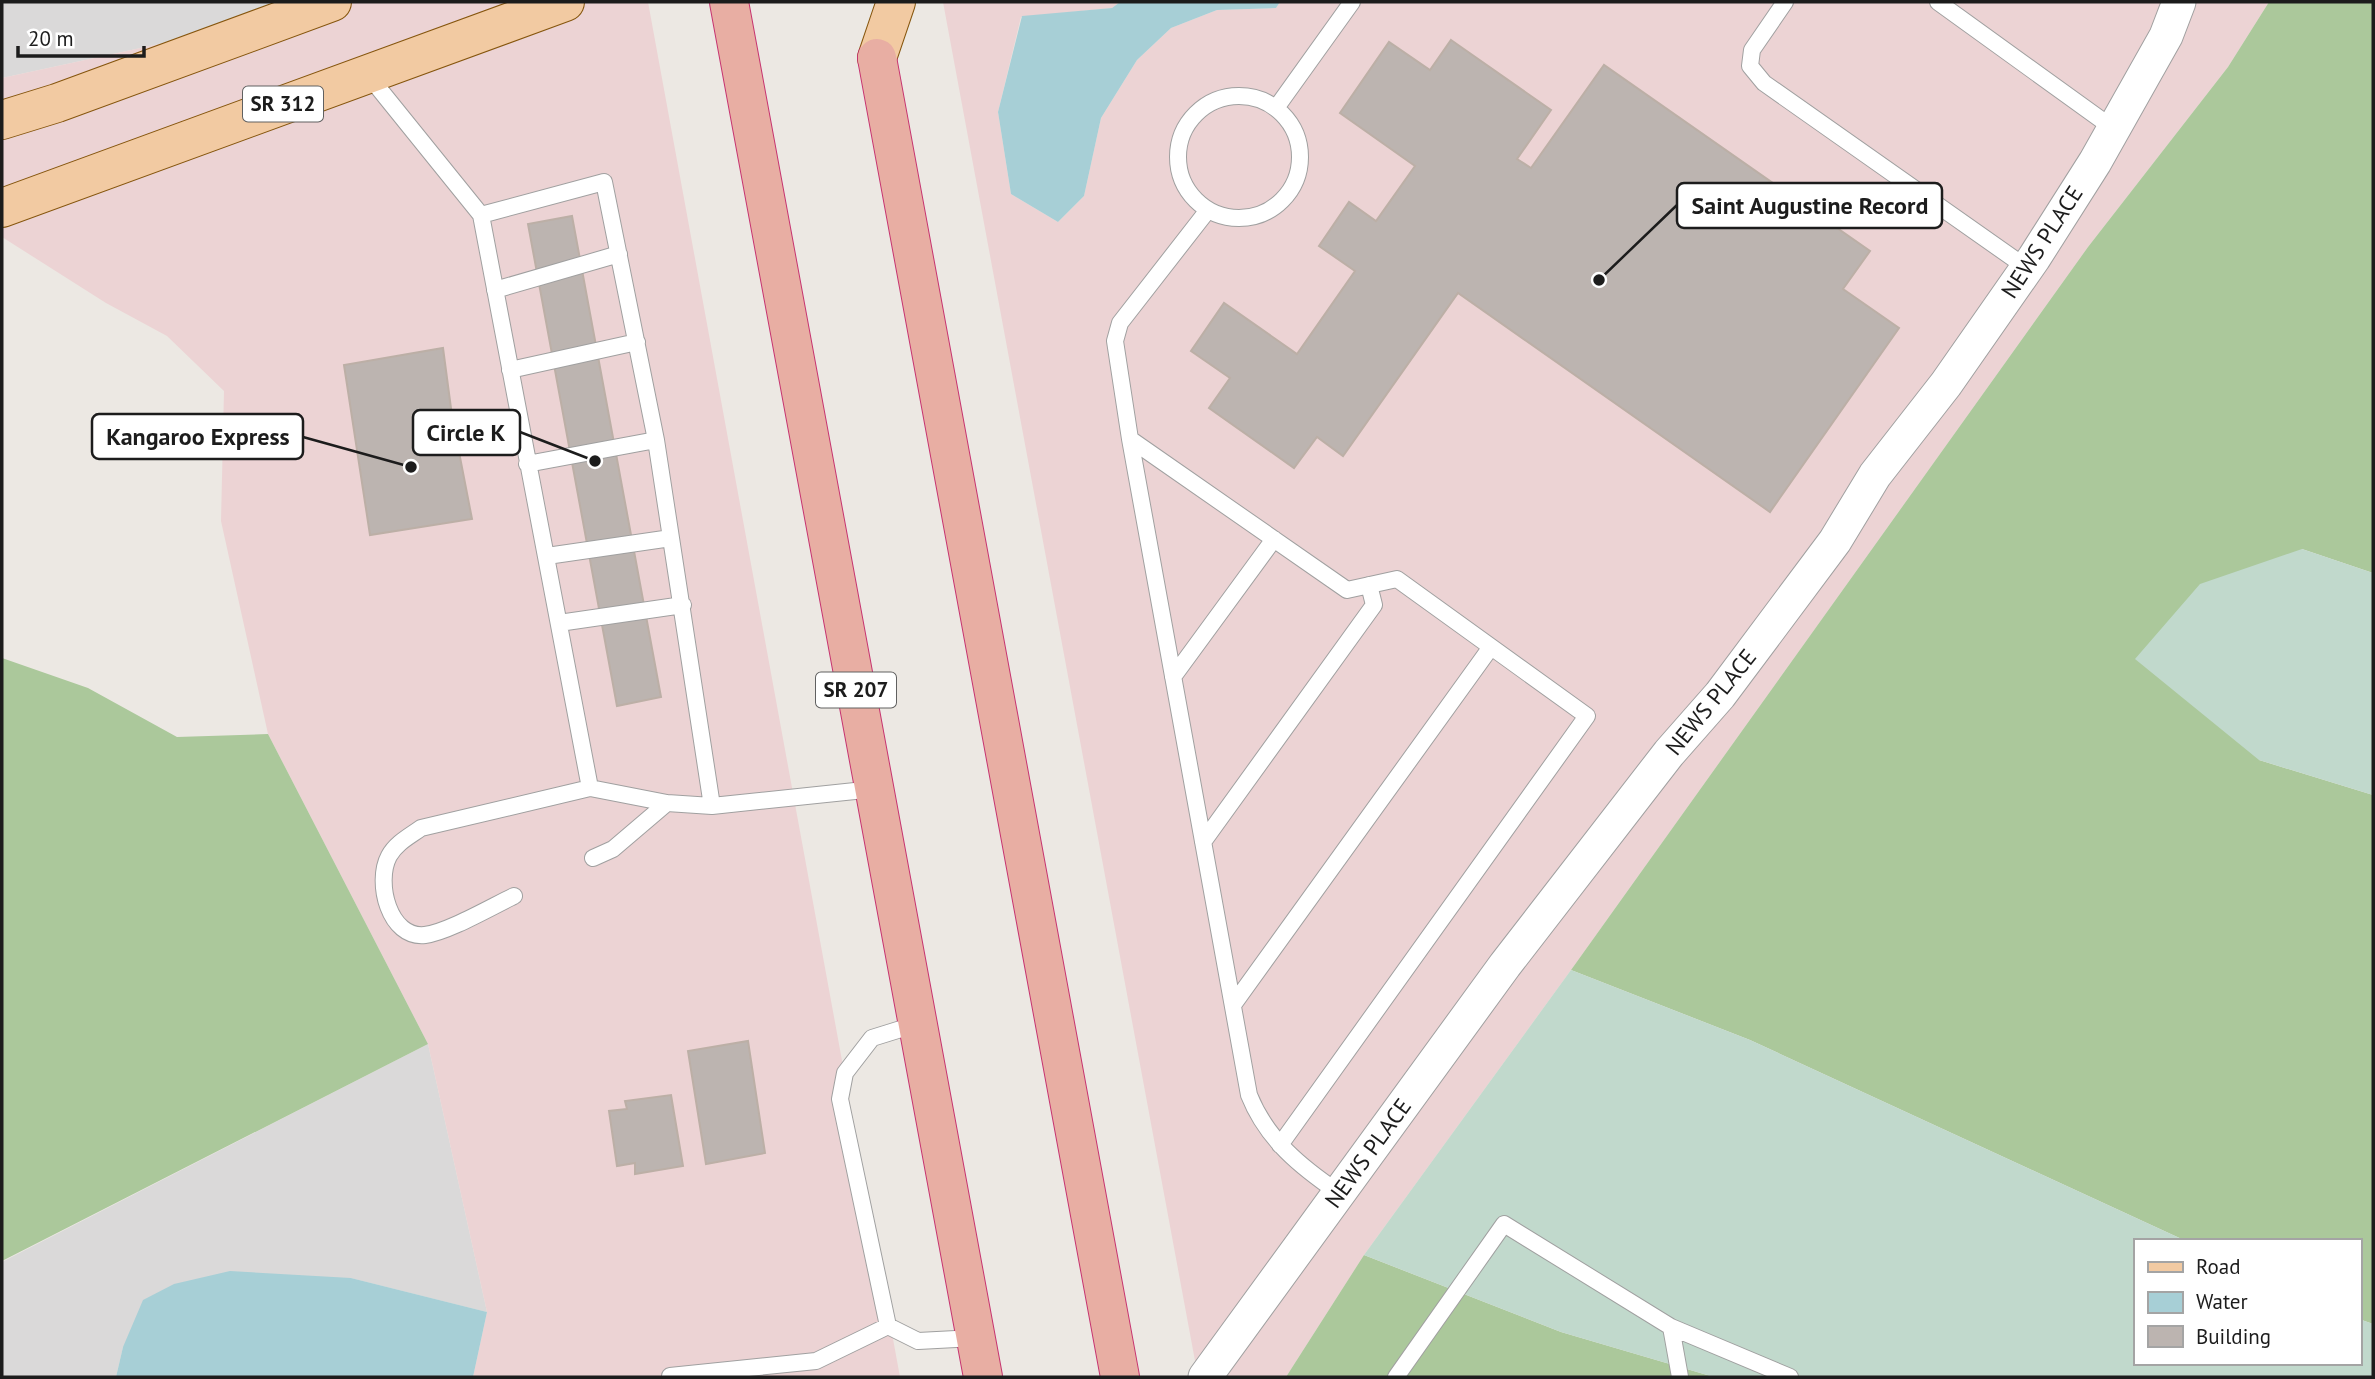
<svg xmlns="http://www.w3.org/2000/svg" width="2375" height="1379" viewBox="0 0 2375 1379" font-family="'PT Sans',sans-serif">
<style>
.residential{fill:#dad9d9}
.commercial{fill:#ecd3d4}
.forest{fill:#abc89b}
.wetland{fill:#c1d9cc}
.water{fill:#a7cfd6}
.building{fill:#bcb4b0;stroke:#bcafa6;stroke-width:2}
.lines{fill:none;stroke-linecap:round;stroke-linejoin:round}
.service-casing{stroke:#a0a0a0;stroke-width:18}
.minor-casing{stroke:#a0a0a0;stroke-width:35}
.primary-casing{stroke:#86560e;stroke-width:40}
.trunk-casing{stroke:#c63470;stroke-width:40}
.service{stroke:#fff;stroke-width:16}
.minor{stroke:#fff;stroke-width:33}
.primary{stroke:#f2caa2;stroke-width:38}
.trunk{stroke:#e8aea3;stroke-width:38}
.labels{text-anchor:middle;stroke-width:6;stroke-linejoin:round;paint-order:stroke}
.shield{fill:#fff;stroke:#606060;stroke-width:2}
.shield-label{font-size:21px;font-weight:bold;fill:#1c1c1c}
.street-label{font-size:23px;fill:#1c1c1c;stroke:#fff}
.leader{fill:none;stroke:#1c1c1c;stroke-width:2.5}
.callout-dot{fill:#1c1c1c;stroke:#fff;stroke-width:2.5}
.callout{fill:#fff;stroke:#1c1c1c;stroke-width:2.5}
.callout-label{font-size:24px;text-anchor:middle;font-weight:bold;fill:#1c1c1c}
</style>
<rect width="100%" height="100%" fill="#ece8e3"/>
<!-- residential -->
<path class="residential" d="M 2,2 L 353,2 L 2,78 Z
M 428,1044 L 487,1312 L 351,1278 L 123,1347 L 116,1377 L 2,1377 L 2,1262 Z"/>
<!-- commercial -->
<path class="commercial" d="M 353,2 L 648,2 L 900,1377 L 473,1377 L 487,1312 L 428,1044 L 268,734 L 221,521 L 224,391 L 167,336 L 106,303 L 2,237 L 2,78 Z
M 943,2 L 1120,2 L 1112,8 L 1021,17 L 998,112 L 1011,194 L 1058,222 L 1084,196 L 1101,118 L 1137,60 L 1171,28 L 1217,10 L 1276,8 L 1280,2 L 2269,2 L 2228,67 L 2088,247 L 1571,970 L 1364,1255 L 1286,1377 L 1198,1377 Z"/>
<!-- forest -->
<path class="forest" d="M 2269,2 L 2373,2 L 2373,573 L 2302,549 L 2259,760 L 2373,795 L 2373,1324 L 2359,1319 L 2359,1241 L 2186,1241 L 1750,1040 L 1571,970 L 2088,247 L 2228,67 Z
M 2,658 L 88,688 L 177,737 L 268,734 L 428,1044 L 2,1261 Z
M 1364,1255 L 1561,1332 L 1714,1377 L 1286,1377 Z"/>
<!-- wetland -->
<path class="wetland" d="M 2302,549 L 2373,573 L 2373,795 L 2259,760 L 2135,659 L 2200,584 Z
M 1571,970 L 1750,1040 L 2186,1241 L 2135,1241 L 2135,1363 L 2359,1363 L 2359,1319 L 2373,1324 L 2373,1377 L 1714,1377 L 1561,1332 L 1364,1255 Z"/>
<!-- water -->
<path class="water" d="M 1120,2 L 1280,2 L 1276,8 L 1217,10 L 1171,28 L 1137,60 L 1101,118 L 1084,196 L 1058,222 L 1011,194 L 998,112 L 1022,16 L 1112,8 Z
M 230,1271 L 351,1278 L 487,1312 L 473,1377 L 116,1377 L 123,1347 L 143,1300 L 174,1284 Z"/>
<!-- building -->
<path class="building" d="M 1451,40 L 1551,110 L 1517,159 L 1531,168 L 1604,65 L 1870,251 L 1843,289 L 1899,328 L 1770,512 L 1458,293 L 1343,456 L 1317,437 L 1294,468 L 1209,408 L 1230,378 L 1191,351 L 1224,303 L 1297,354 L 1355,271 L 1319,246 L 1349,202 L 1376,221 L 1415,166 L 1340,113 L 1389,42 L 1430,70 Z
M 572,216 L 661,697 L 617,706 L 528,224 Z
M 443,348 L 452,416 L 472,519 L 370,535 L 344,365 Z
M 748,1041 L 765,1153 L 706,1164 L 688,1051 Z
M 671,1095 L 683,1166 L 635,1174 L 635,1163 L 617,1166 L 609,1111 L 627,1109 L 625,1101 Z"/>
<g class="lines">
<!-- service casing -->
<g class="service-casing">
<path id="service" d="M 1785,2 L 1752,50 L 1750,66 L 1764,83 L 2027,268
M 1938,2 L 2114,129
M 368,75 L 481,215 L 604,182 L 656,440 L 712,806 L 874,789
M1178 157a61 61 0 1 1 122 0a61 61 0 1 1-122 0Z
M 1276,108 L 1352,2
M 1208,210 L 1120,323 L 1115,341 L 1130,439 L 1249,1095 C 1267,1140 1301,1167 1339,1193
M 481,215 L 590,788 L 667,803 L 712,806
M 495,290 L 619,254
M 510,370 L 637,342
M 1130,439 L 1347,590 L 1397,579 L 1587,716 L 1280,1145
M 527,464 L 656,440
M 547,556 L 671,538
M 559,623 L 683,605
M 1173,677 L 1274,539
M 1203,842 L 1374,605 L 1369,585
M 593,858 L 613,849 L 667,803
M 514,896 C 491,907 448,932 425,935 C 389,939 375,882 389,856 C 396,843 410,836 421,828 L 590,788
M 1233,1005 L 1491,647
M 917,1024 L 872,1038 L 845,1073 L 840,1099 L 888,1326 L 918,1341 L 975,1338
M 1671,1327 L 1790,1377
M 670,1376 L 816,1361 L 888,1326
M 1396,1377 L 1504,1224 L 1671,1327 L 1680,1377"/>
</g>
<!-- minor casing -->
<g class="minor-casing">
<path id="minor" d="M 1205,1377 L 1505,965 L 1669,753 L 1720,695 L 1835,541 L 1875,475 L 1946,384 L 2034,258 L 2095,162 L 2166,36 L 2179,2"/>
</g>
<!-- primary casing -->
<g class="primary-casing">
<path id="primary" d="M 877,58 L 896,2
M 2,120 L 57,103 L 332,2
M 2,208 L 565,2"/>
</g>
<!-- trunk casing -->
<g class="trunk-casing">
<path id="trunk" d="M 729,2 L 983,1377
M 877,58 L 1120,1377"/>
</g>
<!-- service -->
<use href="#service" class="service"/>
<!-- minor -->
<use href="#minor" class="minor"/>
<!-- primary -->
<use href="#primary" class="primary"/>
<!-- trunk -->
<use href="#trunk" class="trunk"/>
</g>
<g class="labels">
<!-- shield labels -->
<g class="shield">
<rect x="243" y="86.5" width="80" height="35" rx="5"/>
<rect x="816" y="672.5" width="80" height="35" rx="5"/>
</g>
<g class="shield-label">
<text x="283" y="111">SR 312</text>
<text x="856" y="697">SR 207</text>
</g>
<!-- street labels -->
<g class="street-label">
<text transform="translate(2042 242) rotate(-57)" y="8">NEWS PLACE</text>
<text transform="translate(1711 702) rotate(-51)" y="8">NEWS PLACE</text>
<text transform="translate(1368 1153) rotate(-54)" y="8">NEWS PLACE</text>
</g>
</g>
<!-- callouts -->
<path class="leader" d="M1599 280L1677 205M595 461L520 432M411 467L303 437"/>
<g class="callout-dot">
<circle cx="1599" cy="280" r="7"/>
<circle cx="595" cy="461" r="7"/>
<circle cx="411" cy="467" r="7"/>
</g>
<g class="callout">
<rect x="1677" y="183" width="265" height="45" rx="7"/>
<rect x="413" y="410" width="107" height="45" rx="7"/>
<rect x="92" y="414" width="211" height="45" rx="7"/>
</g>
<g class="callout-label">
<text x="1810" y="214">Saint Augustine Record</text>
<text x="466" y="441">Circle K</text>
<text x="198" y="445">Kangaroo Express</text>
</g>
<!-- border -->
<rect width="2375" height="1379" fill="none" stroke="#1c1c1c" stroke-width="7"/>
<!-- legend -->
<rect x="2134" y="1239" width="228" height="126" fill="#ffffff" stroke="#a4a4a4" stroke-width="2"/>
<rect x="2148" y="1262" width="35" height="10" fill="#f2caa2" stroke="#a4a4a4" stroke-width="2"/>
<text x="2196" y="1274" font-size="21" fill="#1c1c1c">Road</text>
<rect x="2148" y="1292" width="35" height="21" fill="#a7cfd6" stroke="#a4a4a4" stroke-width="2"/>
<text x="2196" y="1309" font-size="21" fill="#1c1c1c">Water</text>
<rect x="2148" y="1326" width="35" height="21" fill="#bcb4b0" stroke="#a4a4a4" stroke-width="2"/>
<text x="2196" y="1344" font-size="21" fill="#1c1c1c">Building</text>
<!-- scale -->
<path d="M18 46v10h126v-10" fill="none" stroke="#1c1c1c" stroke-width="3.5"/>
<text x="28" y="46" font-size="21" fill="#1c1c1c" stroke="#ffffff" stroke-width="5" paint-order="stroke">20 m</text>
</svg>
